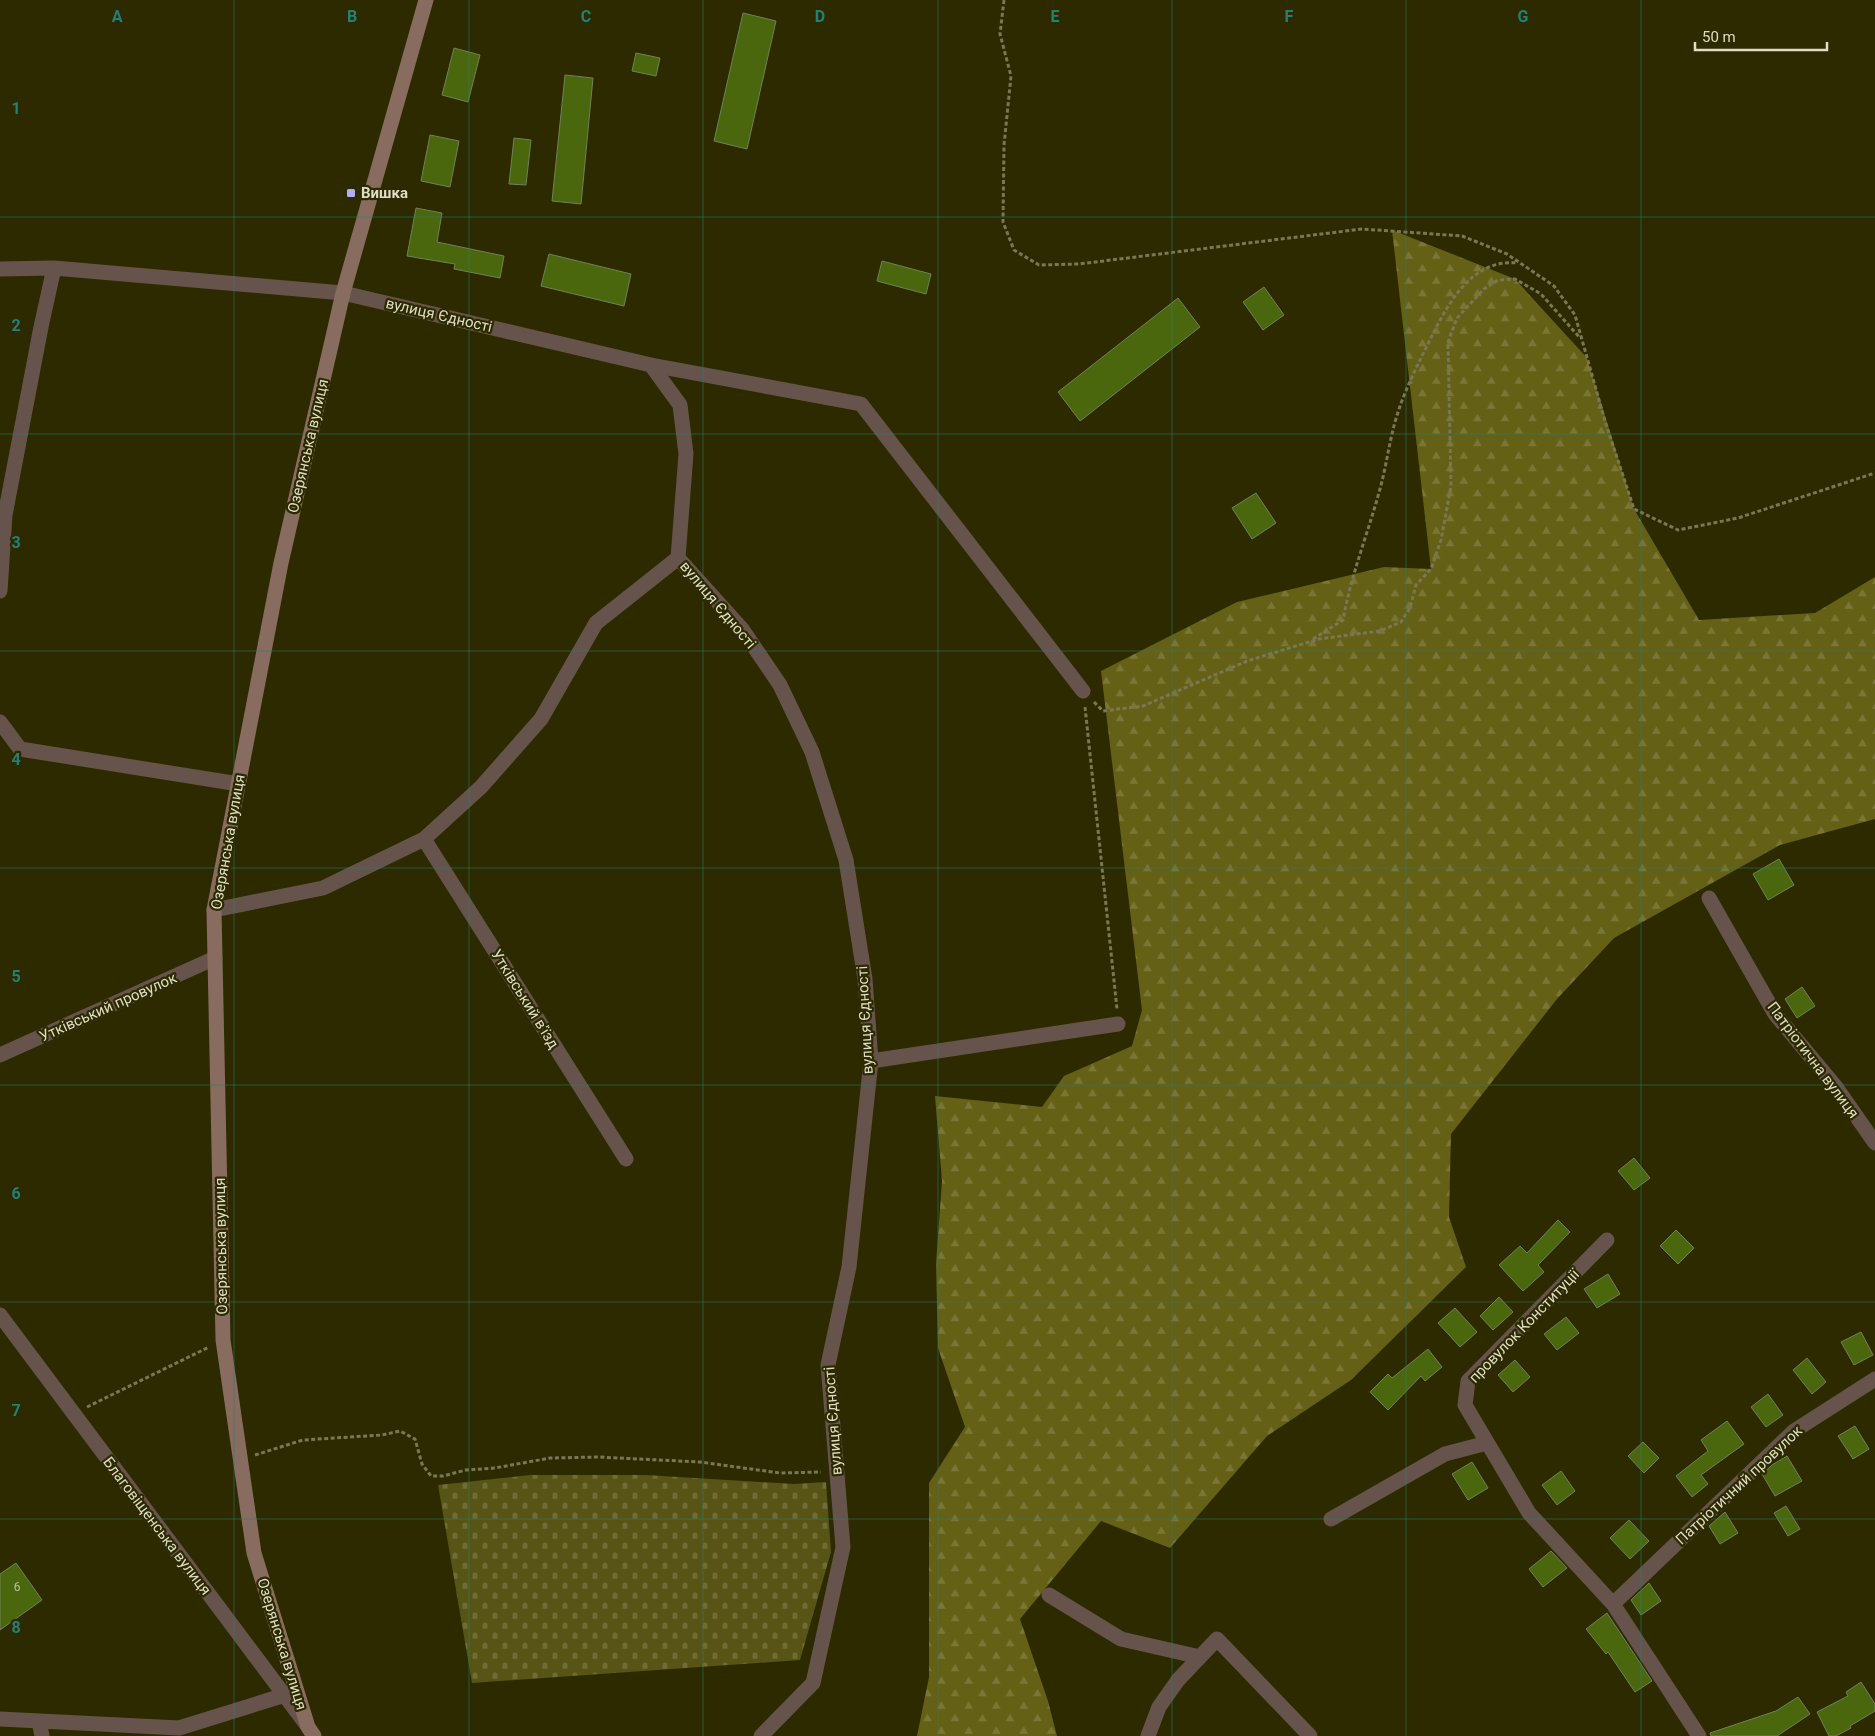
<svg xmlns="http://www.w3.org/2000/svg" width="1875" height="1736" viewBox="0 0 1875 1736" font-family="Roboto,sans-serif">
<style>
.forest{fill:url(#forest-firs)}
.cemetery{fill:url(#cemetery-stones)}
.building{fill:#4b670d;stroke:#71815a}
.lines{fill:none;stroke-linecap:round;stroke-linejoin:round}
.path{stroke:#797755;stroke-width:3;stroke-dasharray:4 2.5;stroke-linecap:butt}
.street{stroke:#66544c;stroke-width:15}
.secondary{stroke:#886c5f;stroke-width:15}
.grid{fill:none;stroke:#248077;stroke-width:1;stroke-opacity:0.55}
.poi-dot{fill:#b2adfa;stroke:#2d2a00;stroke-width:2}
.labels{text-anchor:middle;stroke-width:4.5;stroke-linejoin:round;paint-order:stroke}
.number-label{font-size:12px;fill:#b9c098}
.poi-label{font-size:15px;font-weight:bold;fill:#deddc7;stroke:#2d2a00;text-anchor:start}
.street-label{font-size:15px;fill:#deddc7;stroke:#2d2a00}
.grid-label{font-size:16px;text-anchor:middle;font-weight:bold;fill:#248077;stroke:#2d2a00;stroke-width:4.5;stroke-linejoin:round;paint-order:stroke}
</style>
<defs>
<pattern id="forest-firs" width="22" height="20" patternUnits="userSpaceOnUse" patternTransform="scale(1.25)"><rect width="22" height="20" fill="#646016"/><path d="M5 1l3.5 6h-7zM16 11l3.5 6h-7z" fill="#7a7636"/></pattern>
<pattern id="cemetery-stones" width="16" height="16" patternUnits="userSpaceOnUse" patternTransform="scale(1.25)"><rect width="16" height="16" fill="#575415"/><path d="M2 7V4a2 2 0 0 1 4 0v3zM10 15v-3a2 2 0 0 1 4 0v3z" fill="#6f6c36"/></pattern>
</defs>
<rect width="100%" height="100%" fill="#2d2a00"/>
<!-- forest -->
<path class="forest" d="M 1392,230 L 1515,279 L 1587,358 L 1634,509 L 1699,620 L 1815,613 L 1875,577 L 1875,819 L 1780,845 L 1614,938 L 1557,999 L 1451,1134 L 1449,1217 L 1466,1267 L 1351,1380 L 1267,1436 L 1170,1548 L 1101,1521 L 1020,1619 L 1048,1701 L 1057,1736 L 917,1736 L 929,1677 L 929,1483 L 965,1427 L 938,1348 L 936,1264 L 942,1181 L 935,1096 L 1042,1107 L 1064,1076 L 1132,1046 L 1142,1010 L 1101,671 L 1237,602 L 1384,567 L 1431,569 Z"/>
<!-- cemetery -->
<path class="cemetery" d="M 530,1475 L 646,1475 L 794,1484 L 826,1482 L 831,1552 L 800,1660 L 472,1683 L 438,1485 Z"/>
<!-- building -->
<path class="building" d="M 743,13 L 776,21 L 747,149 L 714,141 Z
M 454,48 L 480,55 L 468,102 L 442,95 Z
M 636,53 L 660,58 L 656,76 L 632,71 Z
M 565,75 L 593,78 L 581,204 L 552,201 Z
M 430,135 L 459,141 L 450,187 L 421,181 Z
M 514,138 L 531,140 L 526,185 L 509,184 Z
M 416,208 L 442,213 L 437,242 L 504,256 L 500,278 L 454,269 L 455,264 L 407,256 Z
M 549,254 L 631,274 L 624,306 L 541,286 Z
M 882,261 L 931,274 L 926,294 L 877,281 Z
M 1264,287 L 1284,315 L 1263,330 L 1243,302 Z
M 1178,298 L 1200,327 L 1080,421 L 1058,392 Z
M 1256,493 L 1276,523 L 1252,539 L 1232,508 Z
M 1779,859 L 1794,885 L 1768,900 L 1753,874 Z
M 1802,987 L 1815,1006 L 1797,1018 L 1785,999 Z
M 1634,1158 L 1650,1178 L 1634,1190 L 1618,1171 Z
M 1558,1220 L 1570,1232 L 1538,1265 L 1544,1272 L 1523,1291 L 1499,1265 L 1520,1246 L 1527,1253 Z
M 1676,1230 L 1694,1248 L 1678,1264 L 1660,1246 Z
M 1608,1274 L 1620,1294 L 1597,1308 L 1584,1289 Z
M 1499,1297 L 1513,1312 L 1493,1330 L 1480,1316 Z
M 1455,1308 L 1477,1332 L 1460,1347 L 1438,1323 Z
M 1566,1317 L 1579,1333 L 1557,1350 L 1544,1334 Z
M 1861,1332 L 1873,1355 L 1854,1365 L 1841,1342 Z
M 1428,1349 L 1442,1367 L 1425,1381 L 1421,1376 L 1388,1410 L 1370,1392 L 1388,1374 L 1392,1378 Z
M 1807,1358 L 1826,1382 L 1812,1394 L 1793,1370 Z
M 1515,1360 L 1530,1377 L 1513,1392 L 1498,1375 Z
M 1768,1394 L 1783,1415 L 1766,1427 L 1751,1407 Z
M 1727,1421 L 1744,1444 L 1701,1475 L 1708,1484 L 1692,1497 L 1676,1476 L 1708,1451 L 1701,1440 Z
M 1855,1426 L 1869,1449 L 1853,1459 L 1838,1436 Z
M 1643,1442 L 1659,1458 L 1644,1473 L 1628,1456 Z
M 1787,1456 L 1802,1481 L 1775,1496 L 1762,1474 L 1772,1465 Z
M 1472,1462 L 1488,1488 L 1468,1500 L 1452,1474 Z
M 1561,1471 L 1575,1491 L 1557,1505 L 1542,1485 Z
M 1786,1506 L 1800,1529 L 1788,1536 L 1774,1513 Z
M 1725,1512 L 1738,1533 L 1720,1544 L 1709,1526 Z
M 1629,1520 L 1649,1541 L 1630,1559 L 1610,1538 Z
M 1551,1551 L 1567,1568 L 1543,1587 L 1529,1569 Z
M 16,1563 L 42,1600 L 0,1630 L 0,1574 Z
M 1649,1583 L 1661,1601 L 1641,1615 L 1631,1600 Z
M 1607,1613 L 1652,1681 L 1635,1692 L 1608,1652 L 1606,1654 L 1586,1629 Z
M 1861,1682 L 1875,1704 L 1875,1711 L 1850,1726 L 1851,1728 L 1836,1736 L 1829,1736 L 1817,1712 L 1848,1696 L 1846,1692 Z
M 1798,1697 L 1810,1714 L 1777,1736 L 1711,1736 L 1710,1733 L 1776,1711 Z"/>
<g class="lines">
<!-- path -->
<path class="path" d="M 1004,0 L 1000,34 L 1011,76 L 1004,145 L 1003,222 L 1014,250 L 1039,265 L 1079,264 L 1362,229 L 1462,236 L 1507,254 L 1554,286 L 1575,315 L 1605,421 L 1634,509 L 1678,530 L 1738,518 L 1875,473
M 1313,639 L 1343,620 C 1351,575 1368,533 1380,489 C 1386,467 1389,444 1395,422 C 1403,394 1414,372 1427,346 C 1445,309 1469,258 1518,263
M 1094,702 L 1103,711 L 1143,706 L 1247,661 L 1319,639 L 1380,631 L 1401,622 L 1410,608 L 1416,585 L 1431,569 L 1441,540 L 1451,486 L 1448,342 L 1457,318 L 1484,289 L 1498,280 L 1515,279 L 1541,294 L 1580,338
M 1085,707 L 1117,1009
M 87,1407 L 209,1347
M 255,1455 L 303,1440 L 382,1435 L 400,1431 L 415,1439 L 422,1464 L 431,1476 L 443,1476 L 466,1470 L 495,1468 L 550,1458 L 598,1457 L 700,1462 L 780,1473 L 821,1472"/>
<!-- street -->
<path class="street" d="M 0,269 L 54,268 L 343,293 L 651,365 L 861,404 L 1083,691
M 651,365 L 680,405 L 686,454 L 678,558 L 742,629 L 780,685 L 812,752 L 846,860 L 865,979 L 871,1061 L 849,1267 L 828,1365 L 843,1547 L 813,1683 L 761,1736
M 0,591 L 5,515 L 41,327 L 54,268
M 0,722 L 20,749 L 239,784
M 424,839 L 626,1159
M 1709,898 L 1775,1014 L 1836,1087 L 1875,1143
M 214,910 L 323,888 L 424,839 L 481,787 L 541,719 L 596,623 L 678,558
M 0,1055 L 215,958
M 871,1061 L 1118,1024
M 1607,1240 L 1468,1381 L 1465,1405 L 1529,1513 L 1613,1604 L 1699,1736
M 0,1315 L 306,1724
M 1331,1519 L 1445,1454 L 1487,1443
M 1049,1595 L 1121,1639 L 1200,1657
M 1613,1604 L 1794,1431 L 1875,1379
M 0,1719 L 179,1728 L 285,1695
M 39,1721 L 42,1736
M 1148,1736 L 1159,1707 L 1178,1680 L 1217,1639 L 1310,1736"/>
<!-- secondary -->
<path class="secondary" d="M 314,1736 L 308,1727 L 254,1553 L 223,1340 L 214,910 L 281,563 L 343,293 L 426,0"/>
</g>
<!-- grid -->
<path class="grid" d="M 234,0 L 234,1736M 469,0 L 469,1736M 703,0 L 703,1736M 938,0 L 938,1736M 1172,0 L 1172,1736M 1406,0 L 1406,1736M 1641,0 L 1641,1736M 0,217 L 1875,217M 0,434 L 1875,434M 0,651 L 1875,651M 0,868 L 1875,868M 0,1085 L 1875,1085M 0,1302 L 1875,1302M 0,1519 L 1875,1519"/>
<!-- markers -->
<rect class="poi-dot" x="346" y="188" width="10" height="10" rx="2.5"/>
<g class="labels">
<!-- number labels -->
<g class="number-label">
<text x="17" y="1591">6</text>
</g>
<!-- poi labels -->
<g class="poi-label">
<text x="361" y="198">Вишка</text>
</g>
<!-- street labels -->
<g class="street-label">
<text transform="translate(439 315) rotate(13)" y="5">вулиця Єдності</text>
<text transform="translate(308 446) rotate(-77)" y="5">Озерянська вулиця</text>
<text transform="translate(718 605) rotate(50)" y="5">вулиця Єдності</text>
<text transform="translate(228 842) rotate(-80)" y="5">Озерянська вулиця</text>
<text transform="translate(525 999) rotate(58)" y="5">Утківський в'їзд</text>
<text transform="translate(108 1007) rotate(-24)" y="5">Утківський провулок</text>
<text transform="translate(865 1020) rotate(-93)" y="5">вулиця Єдності</text>
<text transform="translate(1813 1060) rotate(53)" y="5">Патріотична вулиця</text>
<text transform="translate(221 1246) rotate(-91)" y="5">Озерянська вулиця</text>
<text transform="translate(1524 1326) rotate(-46)" y="5">провулок Конституції</text>
<text transform="translate(833 1421) rotate(-94)" y="5">вулиця Єдності</text>
<text transform="translate(1739 1485) rotate(-43)" y="5">Патріотичний провулок</text>
<text transform="translate(157 1526) rotate(53)" y="5">Благовіщенська вулиця</text>
<text transform="translate(282 1644) rotate(73)" y="5">Озерянська вулиця</text>
</g>
</g>
<g class="grid-label">
<text x="117" y="22">A</text>
<text x="352" y="22">B</text>
<text x="586" y="22">C</text>
<text x="820" y="22">D</text>
<text x="1055" y="22">E</text>
<text x="1289" y="22">F</text>
<text x="1523" y="22">G</text>
<text x="16" y="114">1</text>
<text x="16" y="331">2</text>
<text x="16" y="548">3</text>
<text x="16" y="765">4</text>
<text x="16" y="982">5</text>
<text x="16" y="1199">6</text>
<text x="16" y="1416">7</text>
<text x="16" y="1633">8</text>
</g>
<!-- scale -->
<path d="M1695 42v8h132v-8" fill="none" stroke="#deddc7" stroke-width="2.5"/>
<text x="1702" y="42" font-size="15" fill="#deddc7" stroke="#2d2a00" stroke-width="4" paint-order="stroke">50 m</text>
</svg>
